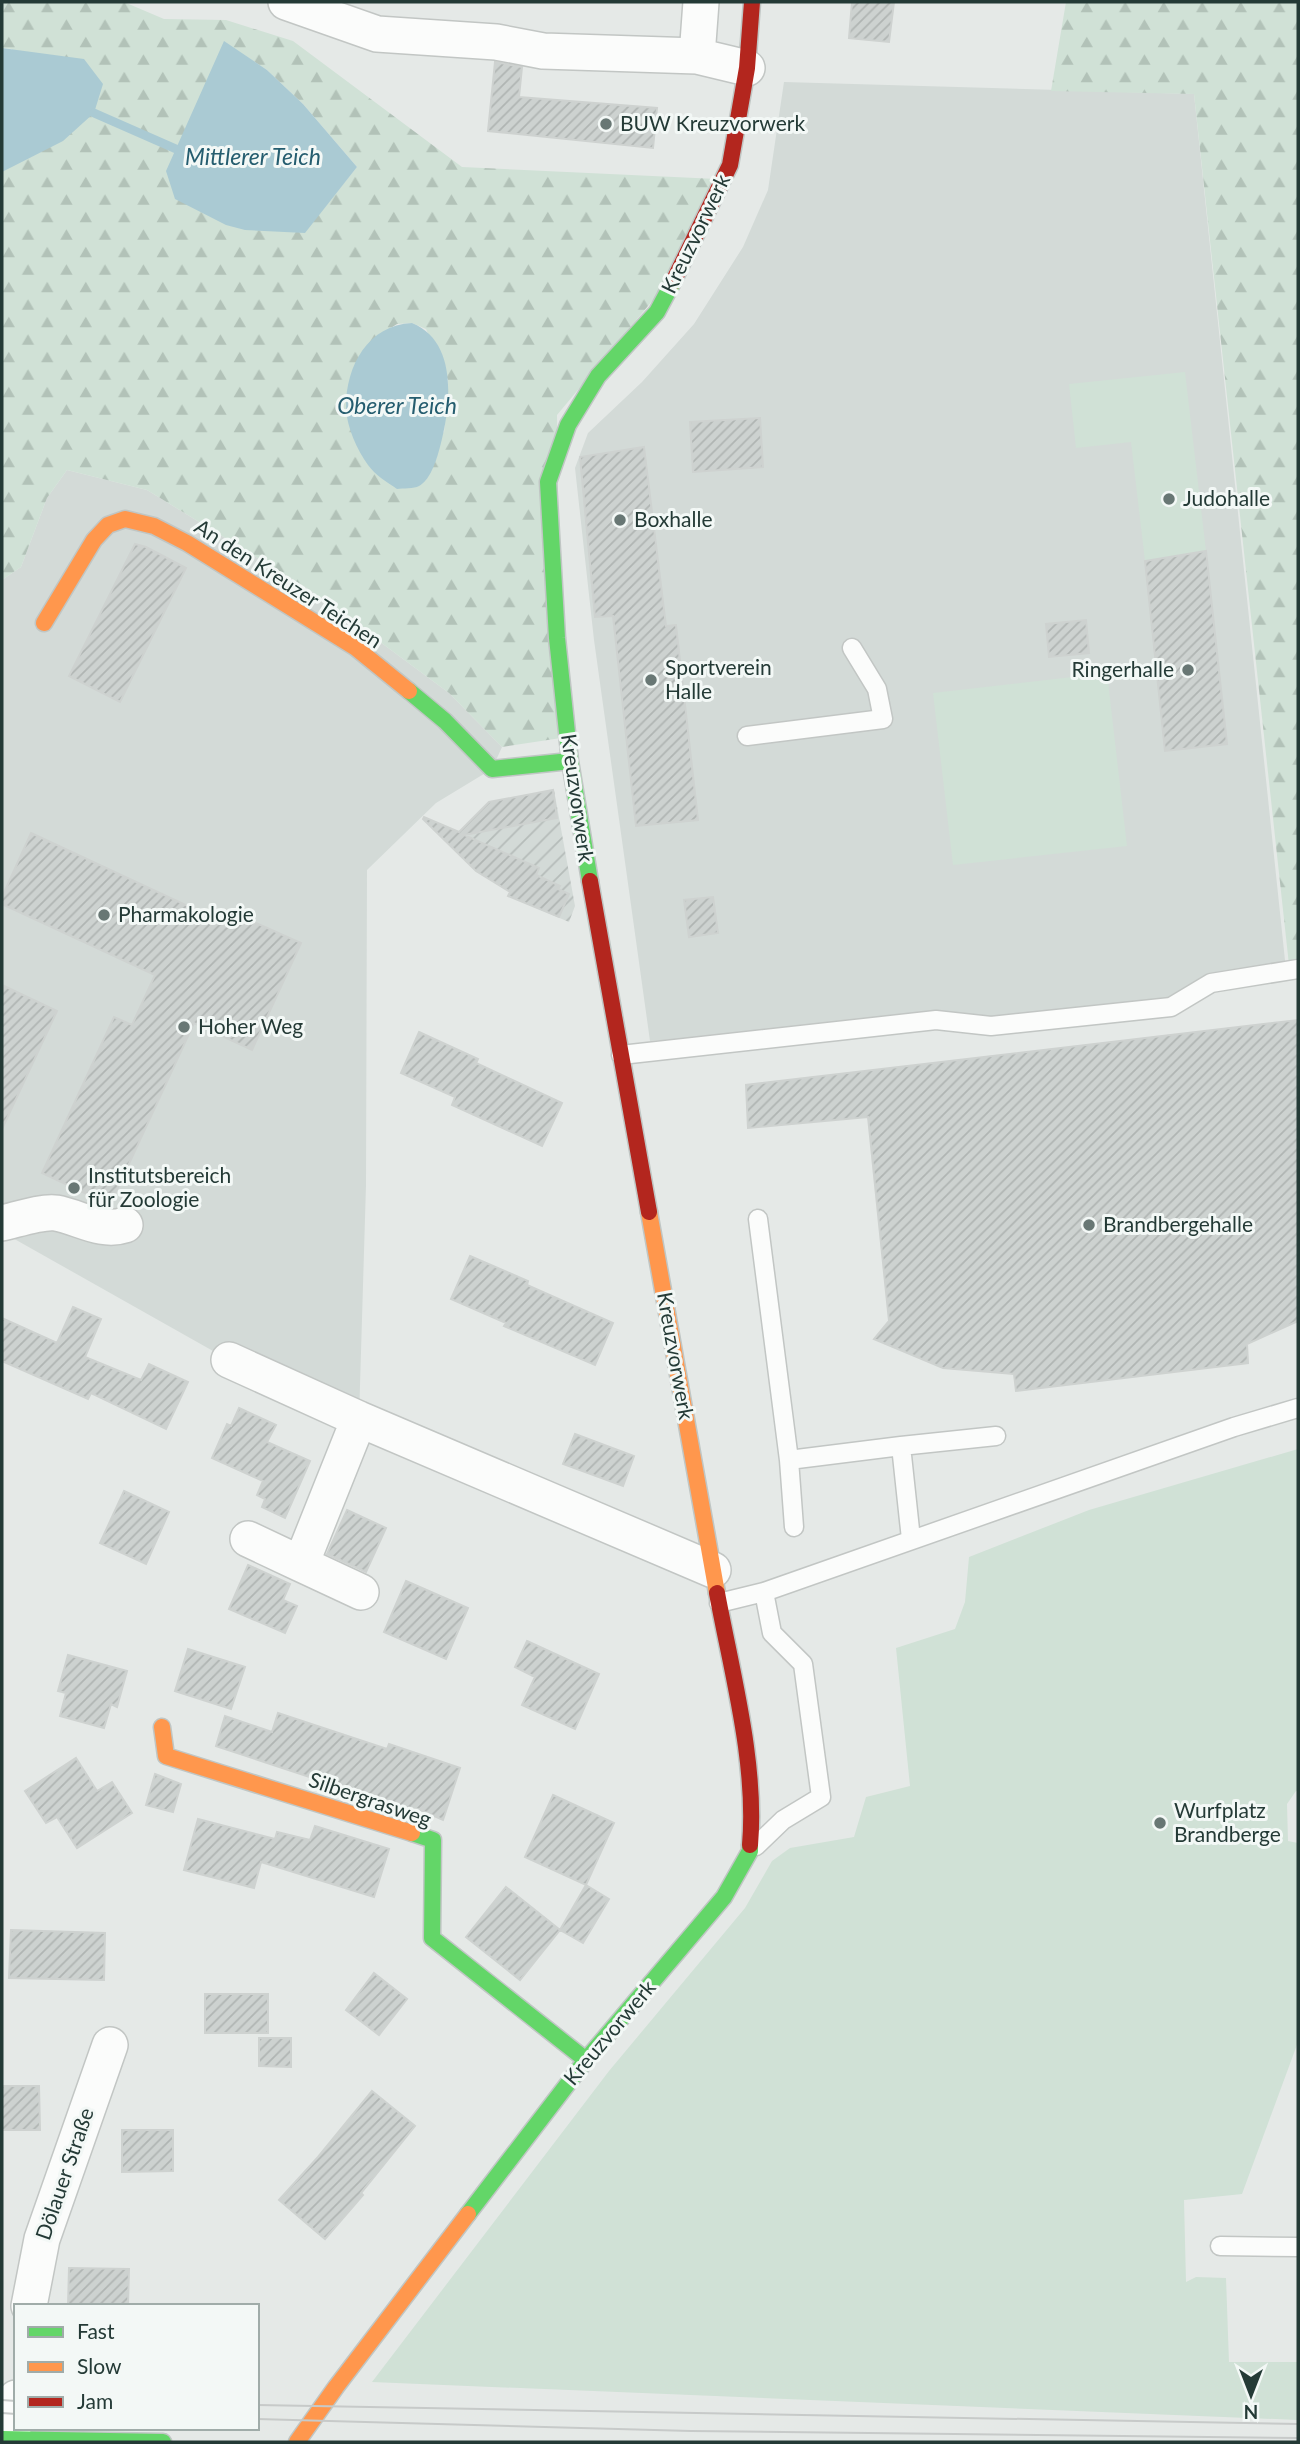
<svg xmlns="http://www.w3.org/2000/svg" width="1300" height="2444" viewBox="0 0 1300 2444" font-family="Lato,sans-serif">
<style>
.built{fill:#d3dad7}
.industrial{fill:url(#industrial-furrows)}
.green{fill:#d0e1d6}
.forest{fill:url(#forest-firs);fill-rule:evenodd}
.water{fill:#aacad3}
.lines{fill:none;stroke-linecap:round;stroke-linejoin:round}
.stream{stroke:#aacad3;stroke-width:9}
.building{fill:url(#building-hatch);stroke:#ced2d0;stroke-width:2}
.lane-casing{stroke:#c2c6c4;stroke-width:21}
.street-casing{stroke:#c2c6c4;stroke-width:38}
.fast-casing{stroke:#c0c6c4;stroke-width:19}
.slow-casing{stroke:#c0c6c4;stroke-width:19}
.jam-casing{stroke:#c0c6c4;stroke-width:19}
.lane{stroke:#fbfcfb;stroke-width:18}
.street{stroke:#fbfcfb;stroke-width:35}
.fast{stroke:#63d668;stroke-width:16}
.slow{stroke:#ff974d;stroke-width:16}
.jam{stroke:#b3261e;stroke-width:16}
.tram{stroke:#c7cac9;stroke-width:2}
.poi-dot{fill:#687774;stroke:#f3f8f6;stroke-width:2.5}
.labels{text-anchor:middle;stroke-width:6;stroke-linejoin:round;paint-order:stroke}
.poi-label{font-size:21px;fill:#243a36;stroke:#f3f8f6;text-anchor:start}
.street-label{font-size:21px;fill:#243a36;stroke:#f3f8f6}
.water-label{font-size:23px;font-style:italic;fill:#255d6f;stroke:#f3f8f6}
</style>
<defs>
<pattern id="industrial-furrows" width="10" height="10" patternUnits="userSpaceOnUse" patternTransform="scale(1.75)"><rect width="10" height="10" fill="#d3dad7"/><path d="M-1 1l2-2M0 10L10 0M9 11l2-2" fill="none" stroke="#b5bcb9"/></pattern>
<pattern id="forest-firs" width="22" height="20" patternUnits="userSpaceOnUse" patternTransform="scale(1.75)"><rect width="22" height="20" fill="#d0e1d6"/><path d="M5 1l3.5 6h-7zM16 11l3.5 6h-7z" fill="#b2c2b8"/></pattern>
<pattern id="building-hatch" width="6" height="6" patternUnits="userSpaceOnUse" patternTransform="scale(1.75)"><rect width="6" height="6" fill="#cdd2d0"/><path d="M-1 1l2-2M0 6l6-6M5 7l2-2" fill="none" stroke="#b0b5b3"/></pattern>
</defs>
<rect width="100%" height="100%" fill="#e5e9e7"/>
<!-- built -->
<path class="built" d="M 784,82 L 1194,94 L 1286,970 L 1211,983 L 1171,1007 L 991,1026 L 936,1020 L 650,1041 L 594,640 L 575,468 L 588,433 L 642,382 L 694,324 L 743,247 L 768,190 Z
M 67,470 L 147,490 L 310,590 L 449,693 L 502,747 L 492,769 L 436,803 L 367,870 L 366,1185 L 359,1419 L 229,1360 L 2,1232 L 2,580 L 21,567 L 47,498 Z"/>
<!-- industrial -->
<path class="industrial" d="M 554,790 L 575,906 L 569,922 L 508,896 L 511,891 L 475,870 L 448,844 L 489,802 Z"/>
<!-- green -->
<path class="green" d="M 1185,372 L 1206,551 L 1145,561 L 1131,442 L 1076,448 L 1069,384 Z
M 1107,673 L 1127,846 L 953,865 L 933,693 Z
M 1298,1449 L 1298,1791 L 1296,1791 L 1287,1804 L 1288,1841 L 1298,1843 L 1298,2042 L 1242,2194 L 1184,2200 L 1186,2282 L 1196,2277 L 1226,2278 L 1229,2362 L 1298,2362 L 1298,2420 L 372,2382 L 609,2071 L 745,1908 L 772,1861 L 790,1848 L 854,1837 L 866,1797 L 910,1786 L 896,1648 L 955,1629 L 965,1602 L 969,1557 L 1089,1510 Z"/>
<!-- forest -->
<path class="forest" d="M 2,2 L 124,2 L 164,19 L 226,20 L 293,41 L 462,167 L 717,179 L 658,294 L 557,415 L 561,738 L 502,747 L 449,693 L 310,590 L 147,490 L 67,470 L 47,498 L 21,567 L 2,580 L 2,172 L 19,161 L 12,49 L 2,48 ZM 224,42 L 267,70 L 303,104 L 357,167 L 324,208 ZM 412,323 L 426,329 L 448,380 L 444,433 L 386,331 L 397,324 Z
M 1066,2 L 1298,2 L 1298,964 L 1289,965 L 1194,94 L 1051,91 Z"/>
<!-- water -->
<path class="water" d="M 224,41 L 267,70 L 303,104 L 357,167 L 305,233 L 245,230 L 226,225 L 175,199 L 166,171 Z
M 2,48 L 84,59 L 103,84 L 94,113 L 63,141 L 2,172 Z
M 412,323 C 461,343 450,413 438,454 C 435,464 429,481 419,486 C 414,489 403,488 397,489 C 387,482 375,475 368,465 C 357,450 347,427 346,409 C 345,368 367,325 412,323 Z"/>
<g class="lines">
<!-- stream -->
<path class="stream" d="M 94,113 L 176,149"/>
</g>
<!-- building -->
<path class="building" d="M 852,2 L 894,2 L 889,42 L 849,38 Z
M 495,62 L 522,67 L 519,97 L 657,108 L 653,148 L 488,131 Z
M 760,418 L 763,467 L 693,472 L 690,422 Z
M 644,447 L 666,626 L 676,625 L 698,820 L 636,826 L 613,616 L 595,617 L 580,457 Z
M 135,544 L 146,547 L 186,568 L 120,702 L 69,676 Z
M 1206,551 L 1227,744 L 1165,751 L 1145,561 Z
M 1086,620 L 1089,653 L 1049,657 L 1046,624 Z
M 553,790 L 557,818 L 464,835 L 539,868 L 536,875 L 560,886 L 558,889 L 569,894 L 559,917 L 508,896 L 510,892 L 476,871 L 423,819 L 424,817 L 459,832 L 489,802 Z
M 31,833 L 222,922 L 227,910 L 301,943 L 252,1050 L 194,1023 L 110,1205 L 42,1173 L 114,1017 L 132,1025 L 155,975 L 2,904 L 2,897 Z
M 713,897 L 718,933 L 689,937 L 684,900 Z
M 2,985 L 57,1011 L 2,1129 Z
M 1298,1020 L 1298,1321 L 1247,1344 L 1248,1363 L 1016,1391 L 1014,1374 L 943,1368 L 874,1339 L 889,1321 L 868,1117 L 748,1128 L 746,1085 Z
M 419,1032 L 478,1059 L 476,1063 L 562,1103 L 542,1146 L 452,1105 L 455,1097 L 401,1073 Z
M 470,1256 L 528,1281 L 527,1285 L 613,1323 L 595,1365 L 504,1326 L 506,1323 L 451,1299 Z
M 73,1307 L 101,1319 L 85,1357 L 141,1380 L 149,1364 L 188,1382 L 166,1429 L 91,1393 L 88,1399 L 2,1361 L 2,1318 L 57,1343 Z
M 239,1408 L 276,1425 L 267,1442 L 310,1461 L 285,1518 L 262,1507 L 265,1499 L 257,1495 L 263,1481 L 212,1458 L 227,1424 L 231,1426 Z
M 575,1434 L 634,1456 L 623,1486 L 563,1464 Z
M 124,1491 L 169,1512 L 146,1564 L 100,1543 Z
M 347,1510 L 386,1528 L 366,1572 L 327,1554 Z
M 248,1565 L 290,1584 L 283,1600 L 297,1606 L 285,1633 L 229,1609 Z
M 406,1581 L 468,1608 L 446,1659 L 384,1632 Z
M 527,1641 L 599,1674 L 575,1729 L 522,1705 L 535,1677 L 515,1667 Z
M 188,1649 L 245,1667 L 231,1709 L 175,1691 Z
M 68,1655 L 127,1671 L 117,1707 L 111,1704 L 104,1728 L 60,1716 L 66,1693 L 58,1691 Z
M 278,1713 L 387,1749 L 389,1744 L 460,1768 L 443,1820 L 418,1809 L 403,1808 L 216,1746 L 225,1716 L 272,1732 Z
M 76,1758 L 97,1791 L 112,1782 L 132,1813 L 77,1848 L 57,1817 L 46,1823 L 25,1791 Z
M 155,1774 L 181,1784 L 173,1812 L 146,1805 Z
M 553,1795 L 614,1823 L 586,1885 L 525,1857 Z
M 198,1819 L 275,1839 L 277,1832 L 310,1840 L 315,1826 L 389,1849 L 374,1897 L 261,1862 L 254,1888 L 184,1870 Z
M 586,1885 L 609,1899 L 583,1943 L 560,1930 Z
M 506,1887 L 560,1930 L 520,1980 L 466,1937 Z
M 11,1930 L 105,1933 L 104,1980 L 9,1978 Z
M 374,1973 L 407,1999 L 379,2035 L 346,2010 Z
M 205,1994 L 268,1994 L 268,2033 L 205,2033 Z
M 259,2038 L 291,2038 L 291,2067 L 259,2066 Z
M 2,2086 L 39,2086 L 40,2130 L 2,2130 Z
M 372,2091 L 415,2126 L 361,2193 L 363,2195 L 325,2239 L 279,2200 L 318,2157 Z
M 122,2130 L 173,2130 L 173,2171 L 122,2172 Z
M 69,2268 L 129,2269 L 128,2306 L 68,2306 Z"/>
<g class="lines">
<!-- lane casing -->
<g class="lane-casing">
<path id="lane" d="M 747,736 L 883,719 L 877,689 L 852,648
M 621,1055 L 936,1020 L 991,1026 L 1171,1007 L 1211,983 L 1298,969
M 758,1219 L 789,1460
M 794,1527 L 789,1460 L 901,1446
M 911,1539 L 901,1446 L 996,1436
M 719,1603 L 764,1592 L 1234,1427 L 1298,1408
M 756,1846 L 783,1820 L 821,1797 L 803,1664 L 772,1633 L 764,1592
M 1220,2246 L 1298,2247"/>
</g>
<!-- street casing -->
<g class="street-casing">
<path id="street" d="M 286,2 L 377,34 L 496,42 L 543,51 L 697,56 L 747,68
M 697,56 L 701,2
M 2,1223 C 16,1220 42,1211 56,1213 C 79,1217 101,1233 125,1225
M 229,1360 L 359,1419 L 713,1570
M 248,1539 L 301,1564 L 359,1419
M 301,1564 L 361,1592
M 29,2306 L 42,2239 L 110,2045
M 12,2439 L 16,2398"/>
</g>
<!-- fast casing -->
<g class="fast-casing">
<path id="fast" d="M 409,691 L 445,721 L 492,769 L 570,761
M 590,881 L 570,761 L 557,638 L 548,482 L 568,425 L 598,376 L 657,312 L 673,282
M 412,1833 L 433,1840 L 432,1938 L 586,2060
M 468,2214 L 586,2060 L 724,1897 L 750,1851 L 750,1845
M 2,2439 L 163,2442"/>
</g>
<!-- slow casing -->
<g class="slow-casing">
<path id="slow" d="M 44,623 L 94,540 L 108,525 L 125,519 L 154,526 L 187,543 L 356,648 L 409,691
M 649,1212 L 717,1593
M 162,1727 L 166,1756 L 412,1833
M 297,2442 L 336,2387 L 468,2214"/>
</g>
<!-- jam casing -->
<g class="jam-casing">
<path id="jam" d="M 673,282 L 730,165 L 747,68 L 752,2
M 590,881 L 649,1212
M 717,1593 C 732,1674 757,1764 750,1845"/>
</g>
<!-- lane -->
<use href="#lane" class="lane"/>
<!-- street -->
<use href="#street" class="street"/>
<!-- fast -->
<use href="#fast" class="fast"/>
<!-- slow -->
<use href="#slow" class="slow"/>
<!-- jam -->
<use href="#jam" class="jam"/>
<!-- tram -->
<path class="tram" d="M 2,2400 L 16,2401
M 257,2405 L 1298,2424
M 2,2413 L 16,2414
M 257,2419 L 691,2431 L 1298,2438"/>
</g>
<!-- markers -->
<g class="poi-dot">
<circle cx="606" cy="124" r="7"/>
<circle cx="1169" cy="499" r="7"/>
<circle cx="620" cy="520" r="7"/>
<circle cx="1188" cy="670" r="7"/>
<circle cx="651" cy="680" r="7"/>
<circle cx="104" cy="915" r="7"/>
<circle cx="184" cy="1027" r="7"/>
<circle cx="74" cy="1188" r="7"/>
<circle cx="1089" cy="1225" r="7"/>
<circle cx="1160" cy="1823" r="7"/>
</g>
<g class="labels">
<!-- poi labels -->
<g class="poi-label">
<text x="620" y="131">BUW Kreuzvorwerk</text>
<text x="1183" y="506">Judohalle</text>
<text x="634" y="527">Boxhalle</text>
<text x="665" y="675">Sportverein<tspan x="665" dy="24">Halle</tspan></text>
<text x="1174" y="677" text-anchor="end">Ringerhalle</text>
<text x="118" y="922">Pharmakologie</text>
<text x="198" y="1034">Hoher Weg</text>
<text x="88" y="1183">Institutsbereich<tspan x="88" dy="24">für Zoologie</tspan></text>
<text x="1103" y="1232">Brandbergehalle</text>
<text x="1174" y="1818">Wurfplatz<tspan x="1174" dy="24">Brandberge</tspan></text>
</g>
<!-- street labels -->
<g class="street-label">
<text transform="translate(696 234) rotate(-64)" y="7">Kreuzvorwerk</text>
<text transform="translate(288 584) rotate(33)" y="7">An den Kreuzer Teichen</text>
<text transform="translate(577 798) rotate(82)" y="7">Kreuzvorwerk</text>
<text transform="translate(675 1356) rotate(80)" y="7">Kreuzvorwerk</text>
<text transform="translate(370 1800) rotate(19)" y="7">Silbergrasweg</text>
<text transform="translate(610 2033) rotate(-50)" y="7">Kreuzvorwerk</text>
<text transform="translate(65 2174) rotate(-71)" y="7">Dölauer Straße</text>
</g>
<!-- water labels -->
<g class="water-label">
<text x="253" y="165">Mittlerer Teich</text>
<text x="397" y="414">Oberer Teich</text>
</g>
</g>
<!-- border -->
<rect width="1300" height="2444" fill="none" stroke="#243a36" stroke-width="7"/>
<!-- legend -->
<rect x="14" y="2304" width="245" height="126" fill="#f3f8f6" stroke="#a0aca9" stroke-width="2"/>
<rect x="28" y="2327" width="35" height="10" fill="#63d668" stroke="#a0aca9" stroke-width="2"/>
<text x="77" y="2339" font-size="21" fill="#243a36">Fast</text>
<rect x="28" y="2362" width="35" height="10" fill="#ff974d" stroke="#a0aca9" stroke-width="2"/>
<text x="77" y="2374" font-size="21" fill="#243a36">Slow</text>
<rect x="28" y="2397" width="35" height="10" fill="#b3261e" stroke="#a0aca9" stroke-width="2"/>
<text x="77" y="2409" font-size="21" fill="#243a36">Jam</text>
<!-- north arrow -->
<g transform="translate(1251 2395) rotate(180)" stroke="#f3f8f6" stroke-width="5" paint-order="stroke">
<path d="M0-5L12 26L0 18L-12 26Z" fill="#243a36"/>
<text y="-10" font-size="19" font-weight="bold" text-anchor="middle" fill="#243a36">N</text>
</g>
</svg>
